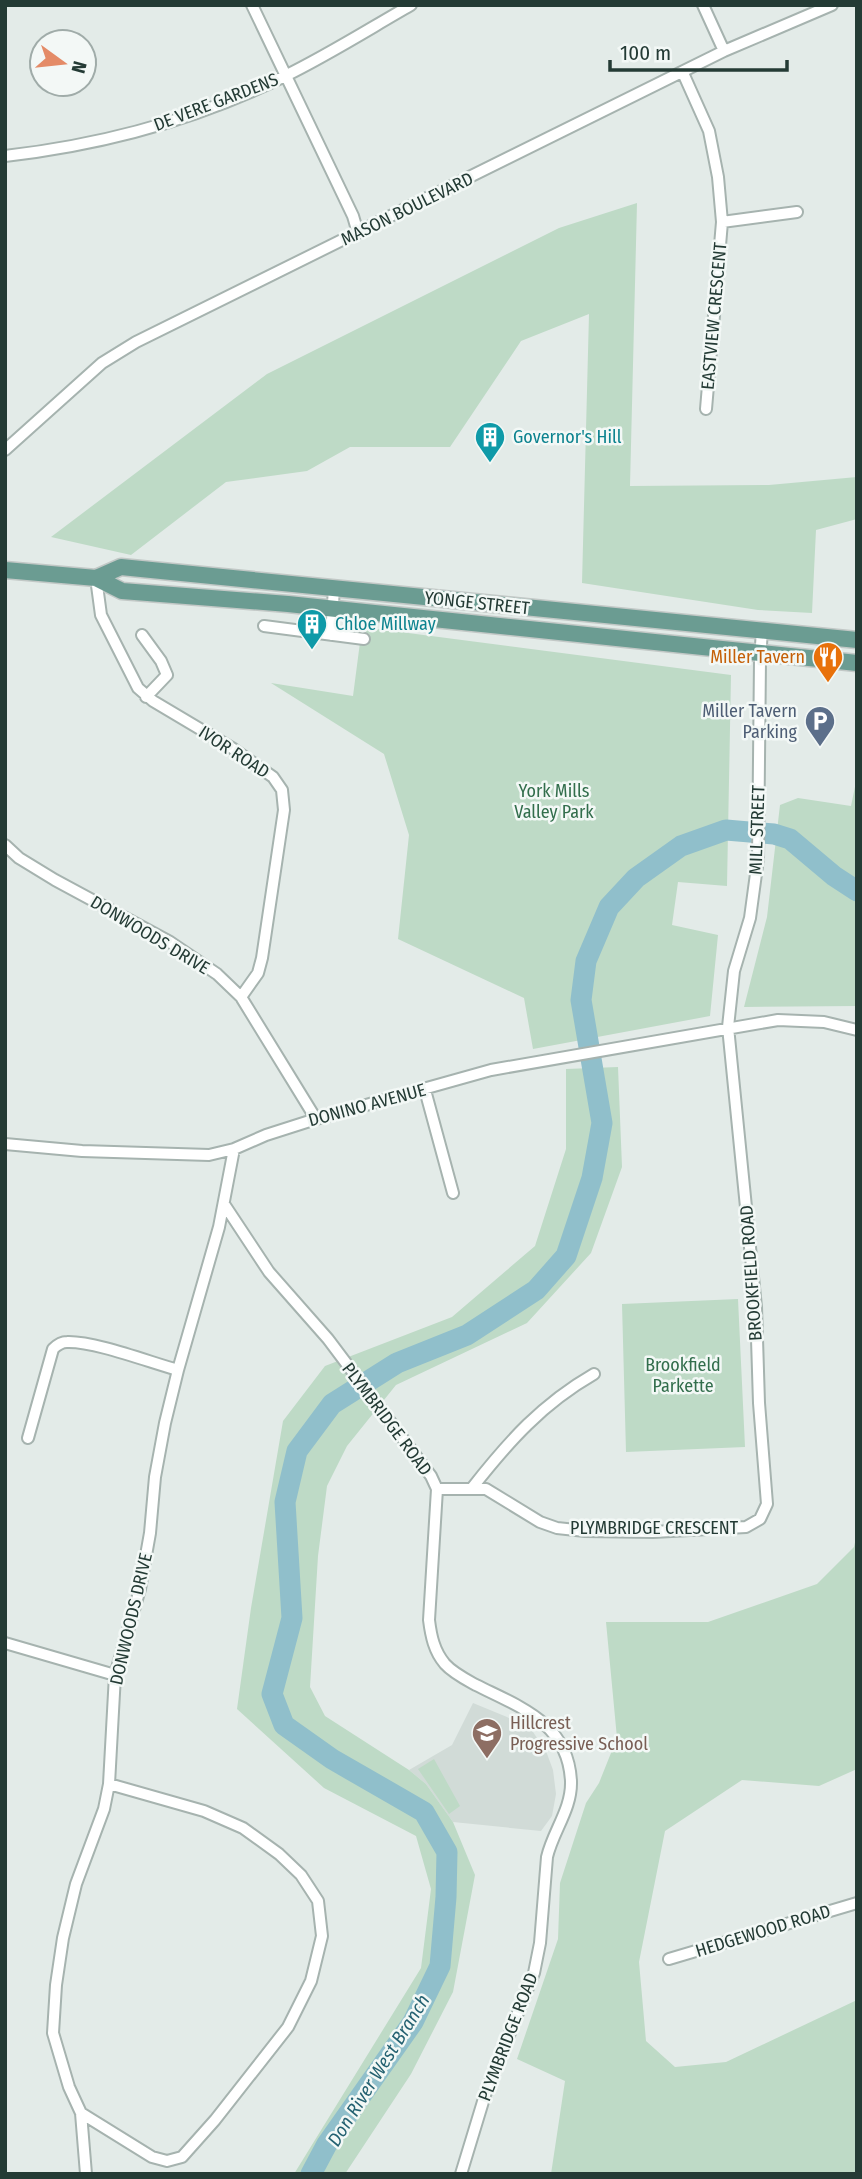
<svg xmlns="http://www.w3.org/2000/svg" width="862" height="2179" viewBox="0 0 862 2179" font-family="'Fira Sans Condensed',sans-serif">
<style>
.built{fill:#d1dbd7}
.green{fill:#bedac6}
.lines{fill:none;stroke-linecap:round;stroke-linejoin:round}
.river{stroke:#90bfcb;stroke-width:21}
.minor-casing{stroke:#a6b3af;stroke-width:14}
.primary-casing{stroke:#c2c8c6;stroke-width:19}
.minor{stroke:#fff;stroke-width:10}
.primary{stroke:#6b9c92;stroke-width:16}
.labels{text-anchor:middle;stroke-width:5;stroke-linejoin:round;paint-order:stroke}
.street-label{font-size:18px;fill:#243b35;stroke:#f3f8f6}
.culture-label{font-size:18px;fill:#0d838f;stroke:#f3f8f6;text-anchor:start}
.food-label{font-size:18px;fill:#c56008;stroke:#f3f8f6;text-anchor:end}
.service-label{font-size:18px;fill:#4e5e75;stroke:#f3f8f6;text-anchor:end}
.park-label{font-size:18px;fill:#326e4c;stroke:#f3f8f6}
.education-label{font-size:18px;fill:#785e54;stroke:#f3f8f6;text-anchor:start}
.water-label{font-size:19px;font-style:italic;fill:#246171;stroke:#f3f8f6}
</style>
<rect width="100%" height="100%" fill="#e3ebe8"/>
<!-- built -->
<path class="built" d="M 473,1703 L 507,1717 L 533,1732 L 546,1751 L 553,1770 L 556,1794 L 552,1816 L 541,1831 L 453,1822 L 426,1784 L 409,1770 L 452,1745 Z"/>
<!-- green -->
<path class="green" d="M 637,203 L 630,486 L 769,485 L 857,477 L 857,519 L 816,530 L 812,613 L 758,610 L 582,583 L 589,314 L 521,341 L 450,447 L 350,447 L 307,471 L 226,482 L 131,555 L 51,537 L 267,374 L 559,228 Z
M 362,627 L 731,675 L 727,886 L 678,882 L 672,925 L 718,935 L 710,1016 L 533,1049 L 524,998 L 398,939 L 409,835 L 384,754 L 271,683 L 353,696 Z
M 857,777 L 857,1006 L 744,1007 L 767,917 L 780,805 L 798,798 L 851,806 Z
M 618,1067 L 622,1167 L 591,1253 L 527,1323 L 396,1385 L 347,1446 L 327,1486 L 318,1556 L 310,1687 L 325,1716 L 409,1770 L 426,1784 L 453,1822 L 475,1875 L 453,1992 L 411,2074 L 345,2174 L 294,2174 L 421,1968 L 431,1889 L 416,1836 L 324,1788 L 237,1709 L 251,1608 L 283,1421 L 325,1366 L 452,1317 L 535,1246 L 566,1149 L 566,1069 Z
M 738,1299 L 745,1447 L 626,1452 L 622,1304 Z
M 857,1533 L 857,1769 L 819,1786 L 742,1780 L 665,1831 L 639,1962 L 646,2041 L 675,2067 L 726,2062 L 857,2000 L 857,2172 L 845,2174 L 551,2174 L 565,2081 L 517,2059 L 558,1939 L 560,1883 L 586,1803 L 599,1783 L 617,1738 L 606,1622 L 708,1622 L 817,1584 L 854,1547 Z
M 434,1759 L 460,1806 L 449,1814 L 418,1769 Z"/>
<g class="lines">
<!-- river -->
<path class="river" d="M 311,2174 L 327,2144 L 413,2022 L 440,1966 L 446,1897 L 447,1852 L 424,1812 L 332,1759 L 284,1725 L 272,1694 L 292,1618 L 285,1502 L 297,1451 L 332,1404 L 397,1363 L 467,1335 L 536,1290 L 566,1256 L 592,1178 L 602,1123 L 581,1000 L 586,961 L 609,907 L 636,878 L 681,846 L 726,830 L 774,834 L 790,839 L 834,876 L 857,891"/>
<!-- minor casing -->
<g class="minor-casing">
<path id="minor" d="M 252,5 L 353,216 L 358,233
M 703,5 L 724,51
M 683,73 L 709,131 L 718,177 L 722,222 L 706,409
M 5,156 C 102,145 198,119 285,76 C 328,55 369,29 411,5
M 722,222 L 797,212
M 5,450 L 102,363 L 136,342 L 724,51 L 832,5
M 96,578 L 101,615 L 138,688 L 153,701 L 232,748 L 273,777 L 282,790 L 284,810 L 262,958 L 258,973 L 241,997
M 264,626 L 364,639
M 142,635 L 161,661 L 167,675 L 146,697
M 331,635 L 334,588
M 5,845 L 19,858 L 55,880 L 170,942 L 217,974 L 241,997 L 316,1119
M 425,1090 L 453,1193
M 5,1144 L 82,1151 L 209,1155 L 234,1149 L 266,1135 L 316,1119 L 491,1070 L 778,1020 L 824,1022 L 857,1030
M 224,1204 L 269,1272 L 328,1339 L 431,1476 L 437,1489 L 429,1620 C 431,1636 434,1651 445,1664 C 453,1673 465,1679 476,1685 C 520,1707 568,1723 571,1781 C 572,1809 553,1831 547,1857 L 540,1943 L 534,1973 L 485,2095 L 461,2174
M 28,1438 L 53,1349 C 57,1345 61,1342 67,1342 C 94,1341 149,1362 178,1370
M 472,1488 C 509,1441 542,1404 594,1374
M 437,1489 L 486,1489 L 540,1522 L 557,1528 L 585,1531 L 653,1532 L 746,1527 L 760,1519 L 767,1504 L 759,1403 L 756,1307 L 728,1027 L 734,971 L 750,918 L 758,859 L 760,660 L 762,630
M 5,1643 L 115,1675
M 109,1784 L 204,1811 L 243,1828 L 279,1854 L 301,1875 L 318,1901 L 322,1936 L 311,1981 L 288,2027 L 215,2120 L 182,2157 L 167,2161 L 152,2157 L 81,2113 L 69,2087 L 53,2033 L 56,1985 L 63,1938 L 76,1884 L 104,1809 L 109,1784 L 115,1675 L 140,1589 L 150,1533 L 155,1477 L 165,1423 L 178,1370 L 219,1227 L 234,1149
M 669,1959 L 857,1903
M 81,2113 L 86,2174"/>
</g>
<!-- primary casing -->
<g class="primary-casing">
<path id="primary" d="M 5,570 L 96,578 L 122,591 L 288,604 L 857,663
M 96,578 L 121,567 L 857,640"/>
</g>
<!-- minor -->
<use href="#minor" class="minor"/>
<!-- primary -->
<use href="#primary" class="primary"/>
</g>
<!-- icons -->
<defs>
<g id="building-pin" transform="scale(1.575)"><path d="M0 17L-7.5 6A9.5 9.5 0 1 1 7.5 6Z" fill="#0f9aa8" stroke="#f3f8f6"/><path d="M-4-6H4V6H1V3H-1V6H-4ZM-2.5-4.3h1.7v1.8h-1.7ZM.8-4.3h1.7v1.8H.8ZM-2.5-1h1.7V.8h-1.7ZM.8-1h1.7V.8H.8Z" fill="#fff"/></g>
<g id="restaurant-pin" transform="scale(1.575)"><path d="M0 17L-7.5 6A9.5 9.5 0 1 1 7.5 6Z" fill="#e8710a" stroke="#f3f8f6"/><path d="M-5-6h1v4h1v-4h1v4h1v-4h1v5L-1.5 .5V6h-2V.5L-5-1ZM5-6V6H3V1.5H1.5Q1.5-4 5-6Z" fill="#fff"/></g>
<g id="parking-pin" transform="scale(1.575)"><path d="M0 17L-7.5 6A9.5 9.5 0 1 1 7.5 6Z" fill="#5c6f8a" stroke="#f3f8f6"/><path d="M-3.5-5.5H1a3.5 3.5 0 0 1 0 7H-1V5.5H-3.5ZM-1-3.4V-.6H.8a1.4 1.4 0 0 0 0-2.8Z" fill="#fff"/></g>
<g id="school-pin" transform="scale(1.575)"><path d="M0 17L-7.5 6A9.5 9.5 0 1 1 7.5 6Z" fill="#8d6e63" stroke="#f3f8f6"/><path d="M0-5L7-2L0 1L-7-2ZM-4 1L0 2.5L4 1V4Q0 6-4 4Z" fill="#fff"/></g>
</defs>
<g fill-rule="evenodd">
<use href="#building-pin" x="490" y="437"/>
<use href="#building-pin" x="312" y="624"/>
<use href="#restaurant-pin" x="828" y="657"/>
<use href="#parking-pin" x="820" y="721"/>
<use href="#school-pin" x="487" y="1733"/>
</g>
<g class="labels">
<!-- street labels -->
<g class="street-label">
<text transform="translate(216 102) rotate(-21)" y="6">DE VERE GARDENS</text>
<text transform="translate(407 209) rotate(-26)" y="6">MASON BOULEVARD</text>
<text transform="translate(714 316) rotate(-85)" y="6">EASTVIEW CRESCENT</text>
<text transform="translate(477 603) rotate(6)" y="6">YONGE STREET</text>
<text transform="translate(234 752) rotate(33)" y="6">IVOR ROAD</text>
<text transform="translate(757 830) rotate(-88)" y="6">MILL STREET</text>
<text transform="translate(150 935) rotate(31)" y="6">DONWOODS DRIVE</text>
<text transform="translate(367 1105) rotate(-15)" y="6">DONINO AVENUE</text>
<text transform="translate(751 1273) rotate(-94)" y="6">BROOKFIELD ROAD</text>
<text transform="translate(387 1419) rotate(53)" y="6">PLYMBRIDGE ROAD</text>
<text x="654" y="1534">PLYMBRIDGE CRESCENT</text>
<text transform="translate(131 1619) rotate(-77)" y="6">DONWOODS DRIVE</text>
<text transform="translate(763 1931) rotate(-17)" y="6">HEDGEWOOD ROAD</text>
<text transform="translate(508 2037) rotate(-69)" y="6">PLYMBRIDGE ROAD</text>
</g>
<!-- culture labels -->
<g class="culture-label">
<text x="513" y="443">Governor's Hill</text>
<text x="335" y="630">Chloe Millway</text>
</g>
<!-- food labels -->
<g class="food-label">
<text x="805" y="663">Miller Tavern</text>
</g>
<!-- service labels -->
<g class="service-label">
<text x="797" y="717">Miller Tavern<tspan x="797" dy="21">Parking</tspan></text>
</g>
<!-- park labels -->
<g class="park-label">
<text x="554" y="797">York Mills<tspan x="554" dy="21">Valley Park</tspan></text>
<text x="683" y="1371">Brookfield<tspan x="683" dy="21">Parkette</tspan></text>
</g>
<!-- education labels -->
<g class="education-label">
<text x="510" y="1729">Hillcrest<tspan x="510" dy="21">Progressive School</tspan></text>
</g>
<!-- water labels -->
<g class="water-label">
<text transform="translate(378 2070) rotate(-58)" y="7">Don River West Branch</text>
</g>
</g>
<!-- border -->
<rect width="862" height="2179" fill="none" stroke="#243b35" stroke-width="14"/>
<!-- north arrow -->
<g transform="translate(63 63) rotate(105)"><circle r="33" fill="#f3f8f6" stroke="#a0aca9" stroke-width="2"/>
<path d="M0-5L12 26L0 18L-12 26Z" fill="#e48b67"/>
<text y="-10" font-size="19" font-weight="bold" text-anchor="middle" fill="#243b35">N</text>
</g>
<!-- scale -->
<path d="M610 60v10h177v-10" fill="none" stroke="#243b35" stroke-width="3.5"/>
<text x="620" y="60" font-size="21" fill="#243b35" stroke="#f3f8f6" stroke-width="5" paint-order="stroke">100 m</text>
</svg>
